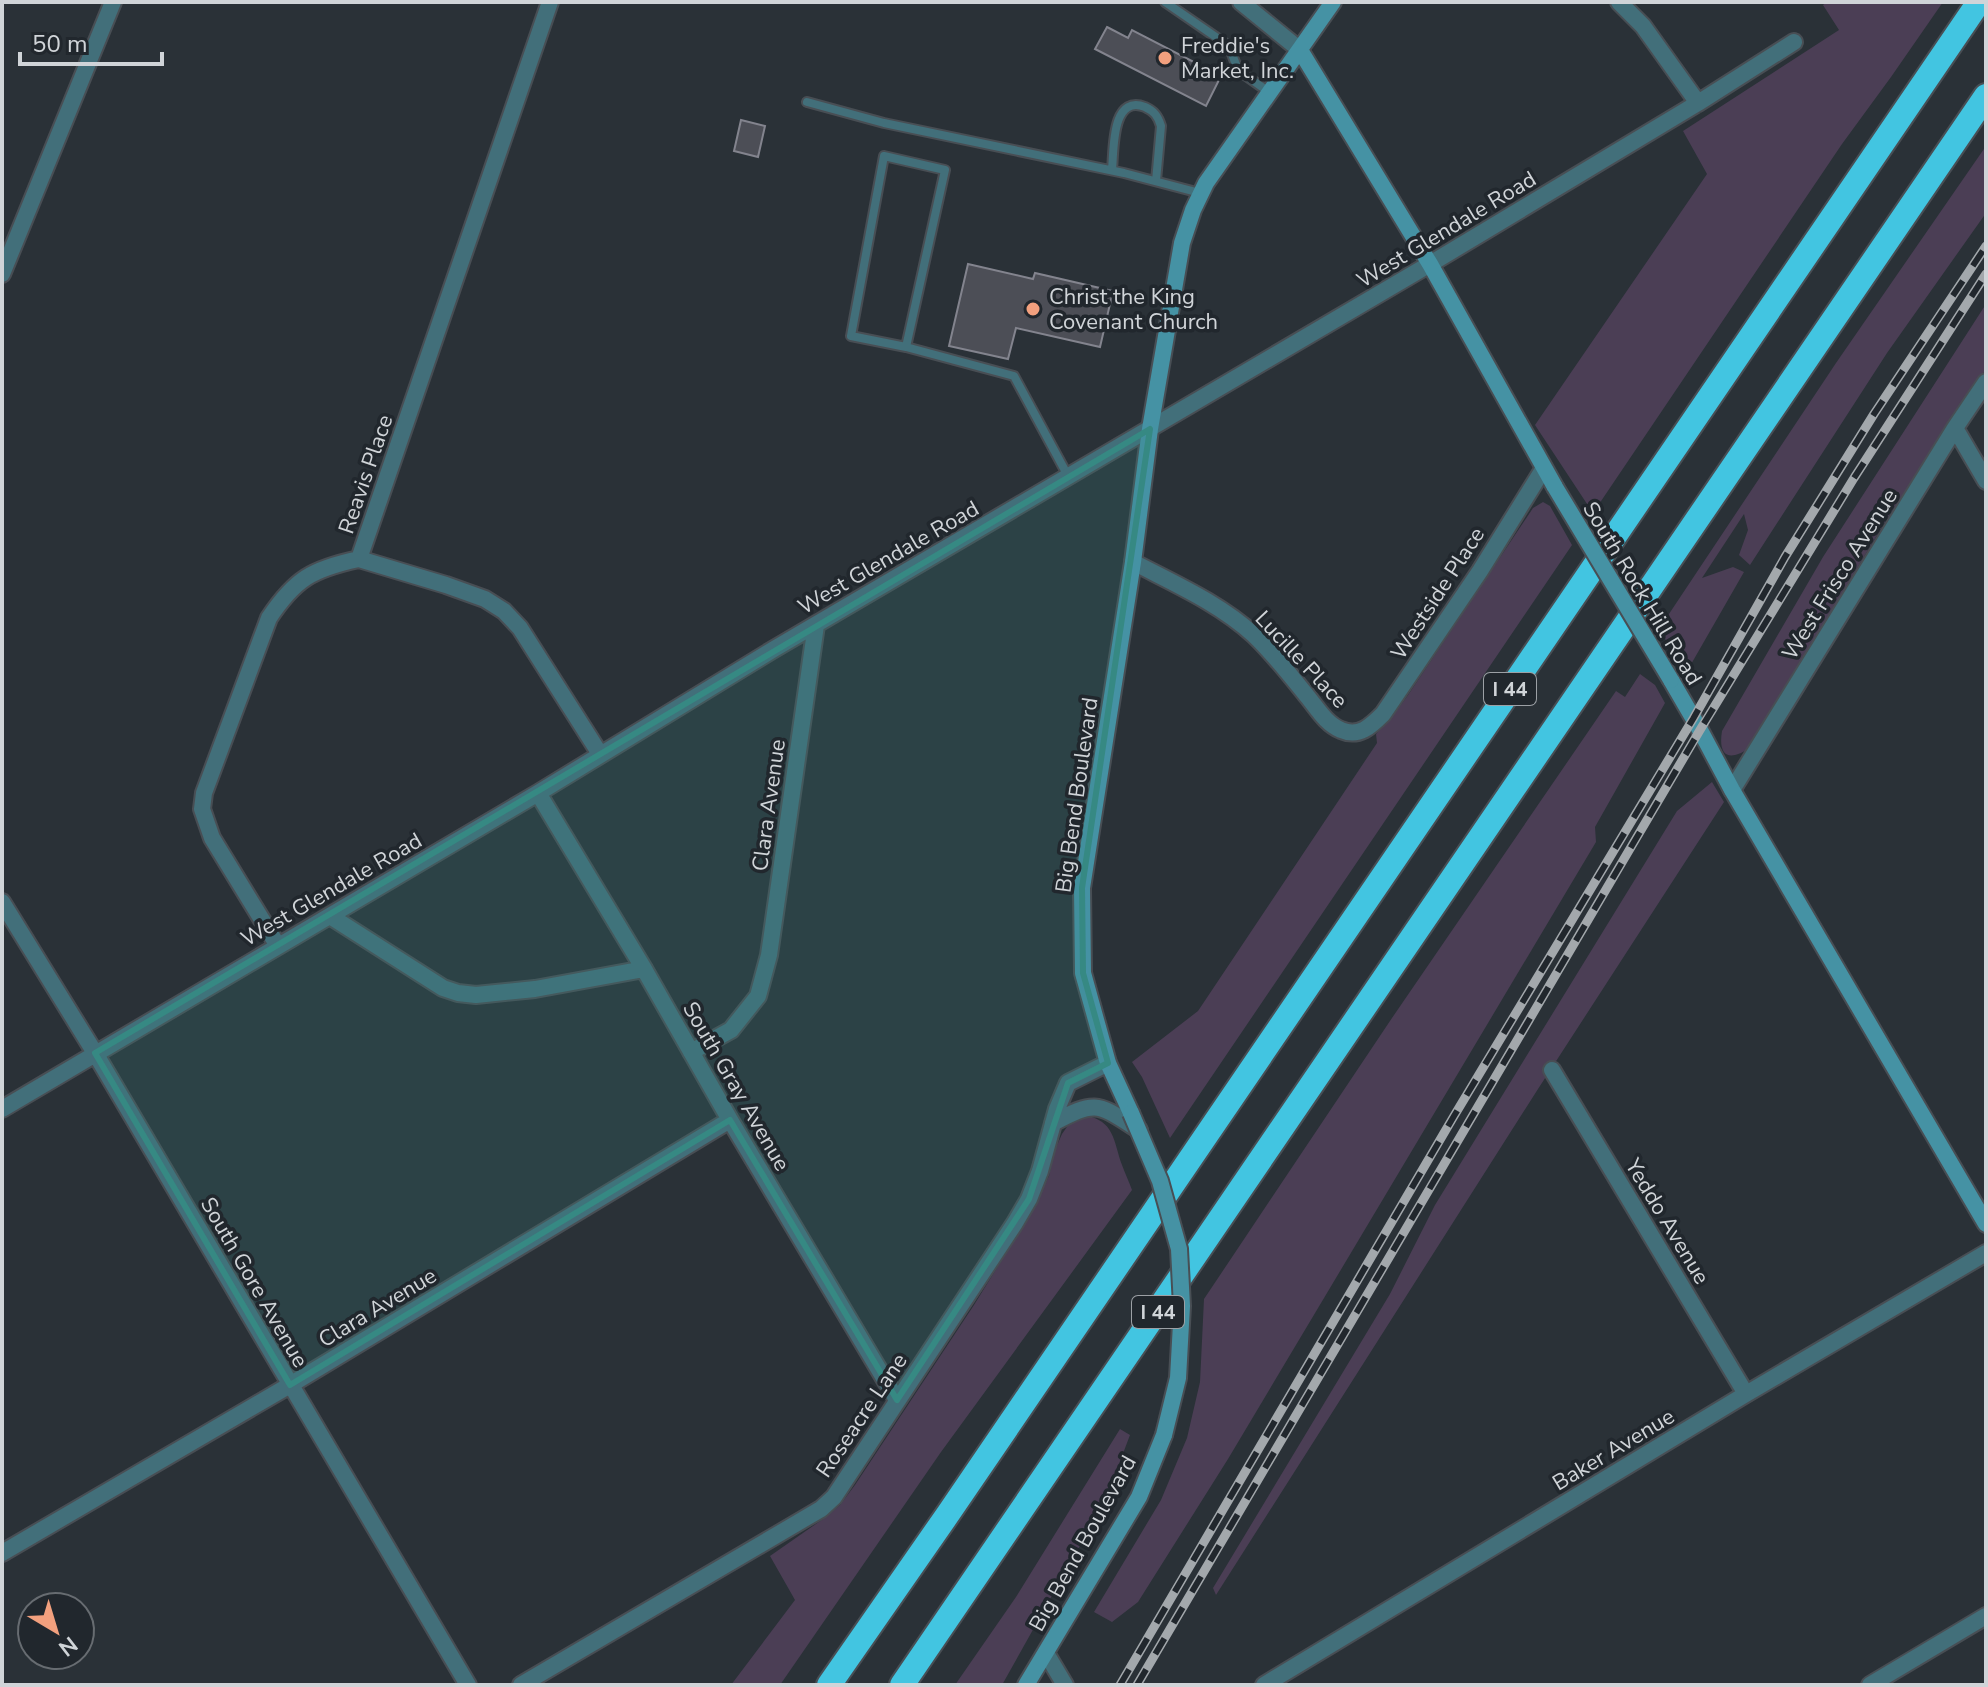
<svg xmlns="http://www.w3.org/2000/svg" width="1988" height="1687" viewBox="0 0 1988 1687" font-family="'Nunito Sans',sans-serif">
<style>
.green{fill:#4b3e55}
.building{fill:#4c4e56;stroke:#83848e;stroke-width:2}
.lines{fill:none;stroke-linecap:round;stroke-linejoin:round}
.lane-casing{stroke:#484e54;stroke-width:12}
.street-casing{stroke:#484e54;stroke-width:20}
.secondary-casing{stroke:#484e54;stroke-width:20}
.highway-casing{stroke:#484e54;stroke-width:28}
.lane{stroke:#426f7a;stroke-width:8}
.street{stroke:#426f7a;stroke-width:16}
.secondary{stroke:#4592a4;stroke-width:16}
.highway{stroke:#42c5e1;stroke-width:24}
.rail-casing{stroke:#a3a8ac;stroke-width:9}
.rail{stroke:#21272d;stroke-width:6;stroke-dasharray:18;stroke-linecap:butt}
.secondary-bridge-casing{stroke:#484e54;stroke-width:20;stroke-linecap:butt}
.secondary-bridge{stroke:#4592a4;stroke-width:16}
.marked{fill:#368983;fill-opacity:0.2;stroke:#368983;stroke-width:6;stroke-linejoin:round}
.poi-dot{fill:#f2a07e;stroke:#21272d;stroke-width:3}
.labels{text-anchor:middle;stroke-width:7;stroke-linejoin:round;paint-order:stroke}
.shield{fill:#21272d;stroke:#9ca0a5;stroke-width:2}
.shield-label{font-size:20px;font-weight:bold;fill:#d0d4d8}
.poi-label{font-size:22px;fill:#d0d4d8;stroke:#21272d;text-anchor:start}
.street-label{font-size:22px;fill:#d0d4d8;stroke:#21272d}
</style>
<rect width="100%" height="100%" fill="#2a3137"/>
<!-- green -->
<path class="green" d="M 1827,2 L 1943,2 L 1891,77 L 1842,144 L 1593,513 L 1535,425 L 1707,174 L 1683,131 L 1839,30 L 1823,5 Z
M 1986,146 L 1986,213 L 1887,353 L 1750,565 L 1739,555 L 1748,530 L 1744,514 L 1702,578 L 1733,567 L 1744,572 L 1686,673 L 1659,629 L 1836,363 Z
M 1986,304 L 1986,369 L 1885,522 L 1748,749 C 1728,762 1718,755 1722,731 L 1823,557 Z
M 1543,502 L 1550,506 L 1572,545 L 1170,1138 L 1142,1077 L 1132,1062 L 1198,1011 L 1377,743 L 1376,734 L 1392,717 L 1408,695 L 1533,508 Z
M 1640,674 L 1655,685 L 1665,703 L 1595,827 L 1596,842 L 1228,1459 L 1138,1602 L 1112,1622 L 1094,1612 L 1161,1500 L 1187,1438 L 1200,1382 L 1204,1299 L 1392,1018 L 1616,691 L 1625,697 Z
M 1712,782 L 1724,802 L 1538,1089 L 1216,1595 L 1213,1588 L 1390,1294 L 1435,1205 L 1677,811 Z
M 1084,1115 C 1115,1121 1113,1140 1122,1165 C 1125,1173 1129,1182 1132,1190 L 941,1452 L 780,1685 L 731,1685 L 795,1600 L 770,1556 L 823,1519 L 840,1505 L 855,1485 L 974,1305 L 1029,1216 L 1049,1176 L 1054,1152 L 1062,1134 L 1071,1121 Z
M 1120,1429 L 1130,1435 L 1105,1501 L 1002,1685 L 955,1685 L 1016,1597 Z"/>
<!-- building -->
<path class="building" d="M 1107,27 L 1128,38 L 1132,30 L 1221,76 L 1206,106 L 1095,49 Z
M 741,120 L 765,126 L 758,157 L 734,151 Z
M 968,264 L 1033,279 L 1035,273 L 1113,291 L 1100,347 L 1016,328 L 1008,359 L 949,346 Z"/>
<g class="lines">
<!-- lane casing -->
<g class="lane-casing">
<path id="lane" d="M 1165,2 L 1229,46 L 1238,70 L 1269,92
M 807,102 L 884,123 L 1124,173 L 1200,193
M 1112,170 C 1114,151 1111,94 1145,107 C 1154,111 1158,116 1161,126 L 1156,181
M 906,347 L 851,336 L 884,156 L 945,170 L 906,347 L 1014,376 L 1068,476"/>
</g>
<!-- street casing -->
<g class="street-casing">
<path id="street" d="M 1241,2 L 1300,50
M 1619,2 L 1643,26 L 1698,103
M 2,274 L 113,2
M 1955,428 L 1986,481
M 359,559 L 446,585 L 485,599 L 504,611 L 520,628 L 600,754
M 1133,562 C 1175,584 1219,603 1254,635 C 1273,653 1290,675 1307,696 C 1317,708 1326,724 1341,730 C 1359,738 1371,726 1383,714 L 1480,571 L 1544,468
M 1732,790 L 1955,428 L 1986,382
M 538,793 L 644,969 L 730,1120 L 897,1400
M 2,902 L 95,1053 L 468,1685
M 330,916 L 443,988 L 458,993 L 476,995 L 535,989 L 644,969
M 278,946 L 212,838 L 202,809 L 204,793 L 269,618 C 295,579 312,569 359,559 L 550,2
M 691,1052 L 731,1030 L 758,996 L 769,955 L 816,625
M 1552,1070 L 1746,1394
M 2,1109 L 538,793 L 774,649 L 1430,264 L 1698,103 L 1794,42
M 1053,1123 C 1097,1099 1098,1104 1139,1130
M 2,1553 L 290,1385 L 730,1120
M 1046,1653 L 1065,1685
M 521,1685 L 821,1509 L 834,1497 L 1015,1223 L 1029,1199 L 1040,1171 L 1057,1109 L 1068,1083 L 1108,1063
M 1264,1685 L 1746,1394 L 1986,1253
M 1870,1685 L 1986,1616"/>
</g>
<!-- secondary casing -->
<g class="secondary-casing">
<path id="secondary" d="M 1300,50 L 1430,264 L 1555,487
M 1671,680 L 1700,730 L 1732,790 L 1986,1224
M 1131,1113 L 1108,1063 L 1083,973 L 1082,888 L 1133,562 L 1150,429 L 1182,243 L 1193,210 L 1206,183 L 1333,2
M 1026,1685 L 1139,1497 L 1164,1435"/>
</g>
<!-- highway casing -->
<g class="highway-casing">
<path id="highway" d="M 829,1685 L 948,1514 L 1979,2
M 902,1685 L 1986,96"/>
</g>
<!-- lane -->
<use href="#lane" class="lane"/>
<!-- street -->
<use href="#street" class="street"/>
<!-- secondary -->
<use href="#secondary" class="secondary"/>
<!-- highway -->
<use href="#highway" class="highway"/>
<!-- rail casing -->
<g class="rail-casing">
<path id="rail" d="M 1120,1685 L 1454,1116 L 1693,719 L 1785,557 L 1874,414 L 1986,246
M 1137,1685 L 1700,730 L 1854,478 L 1986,274"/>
</g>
<!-- rail -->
<use href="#rail" class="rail"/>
<!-- secondary-bridge casing -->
<g class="secondary-bridge-casing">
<path id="secondary-bridge" d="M 1555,487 L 1671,680
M 1131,1113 L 1160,1181 L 1179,1249 L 1182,1306 L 1178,1378 L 1164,1435"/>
</g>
<!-- secondary-bridge -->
<use href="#secondary-bridge" class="secondary-bridge"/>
</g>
<!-- marked area -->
<path class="marked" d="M 1150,429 L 1082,888 L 1083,973 L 1108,1063 L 1068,1083 L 1029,1199 L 897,1400 L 730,1120 L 290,1385 L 95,1053 Z"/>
<!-- markers -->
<g class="poi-dot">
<circle cx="1165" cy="58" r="8"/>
<circle cx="1033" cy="309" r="8"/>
</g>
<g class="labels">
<!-- shield labels -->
<g class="shield">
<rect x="1484" y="673" width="52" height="32" rx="6"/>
<rect x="1132" y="1296" width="52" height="32" rx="6"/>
</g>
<g class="shield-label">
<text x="1510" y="696">I 44</text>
<text x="1158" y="1319">I 44</text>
</g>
<!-- poi labels -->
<g class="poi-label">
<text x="1181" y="53">Freddie's<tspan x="1181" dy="25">Market, Inc.</tspan></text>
<text x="1049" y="304">Christ the King<tspan x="1049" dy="25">Covenant Church</tspan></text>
</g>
<!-- street labels -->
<g class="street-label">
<text transform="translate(1446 229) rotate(-31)" y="8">West Glendale Road</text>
<text transform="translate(365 474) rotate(-71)" y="8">Reavis Place</text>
<text transform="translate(888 557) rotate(-30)" y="8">West Glendale Road</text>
<text transform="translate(1839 574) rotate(-58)" y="8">West Frisco Avenue</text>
<text transform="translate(1437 593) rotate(-57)" y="8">Westside Place</text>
<text transform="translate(1643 593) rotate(59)" y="8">South Rock Hill Road</text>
<text transform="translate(1302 659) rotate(47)" y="8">Lucille Place</text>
<text transform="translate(1076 795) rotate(-82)" y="8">Big Bend Boulevard</text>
<text transform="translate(768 805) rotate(-82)" y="8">Clara Avenue</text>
<text transform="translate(331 889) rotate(-30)" y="8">West Glendale Road</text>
<text transform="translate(737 1086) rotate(60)" y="8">South Gray Avenue</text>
<text transform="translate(1668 1221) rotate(59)" y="8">Yeddo Avenue</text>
<text transform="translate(255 1282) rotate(60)" y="8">South Gore Avenue</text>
<text transform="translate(377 1307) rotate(-31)" y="8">Clara Avenue</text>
<text transform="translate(861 1415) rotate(-56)" y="8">Roseacre Lane</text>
<text transform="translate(1613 1449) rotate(-31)" y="8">Baker Avenue</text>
<text transform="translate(1082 1543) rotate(-61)" y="8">Big Bend Boulevard</text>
</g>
</g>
<!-- border -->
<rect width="1988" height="1687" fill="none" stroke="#d0d4d8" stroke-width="8"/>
<!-- north arrow -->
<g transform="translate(56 1631) rotate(142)"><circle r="38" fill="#21272d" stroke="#676c71" stroke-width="2"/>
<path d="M0-6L14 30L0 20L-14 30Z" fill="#f2a07e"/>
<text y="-12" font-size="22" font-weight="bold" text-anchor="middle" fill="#d0d4d8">N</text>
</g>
<!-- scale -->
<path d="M20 52v12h142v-12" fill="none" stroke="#d0d4d8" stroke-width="4"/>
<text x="32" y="52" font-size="24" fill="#d0d4d8" stroke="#21272d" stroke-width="6" paint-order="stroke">50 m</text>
</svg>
